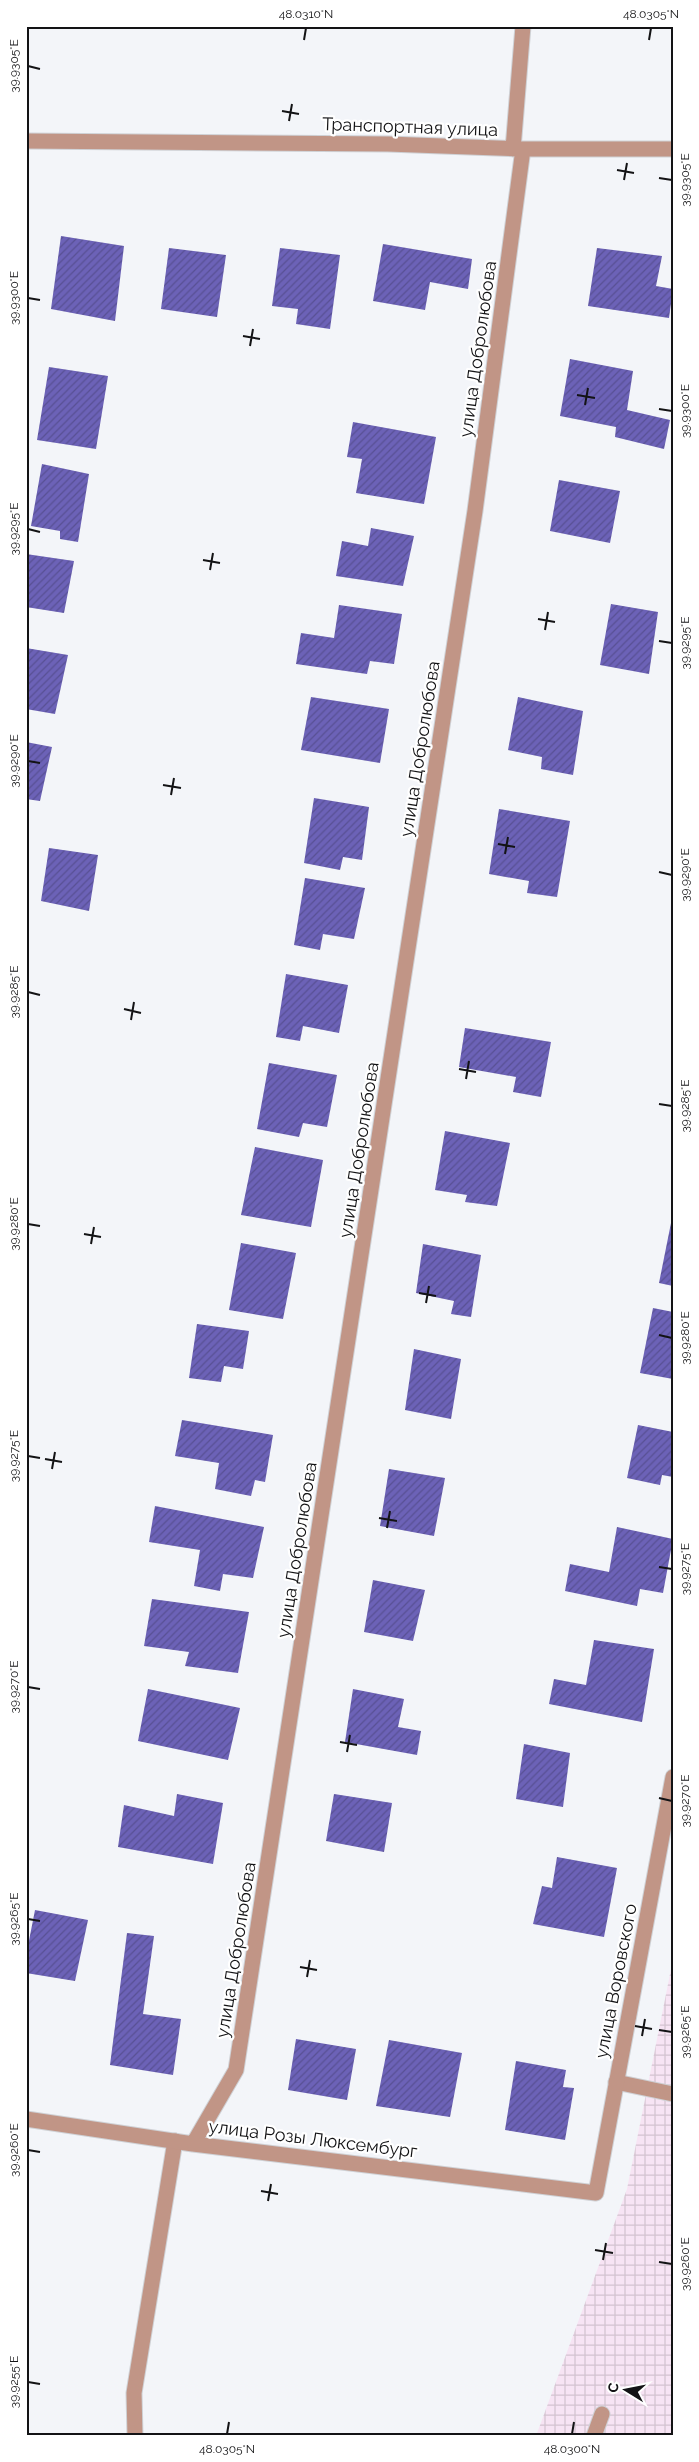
<svg xmlns="http://www.w3.org/2000/svg" width="699" height="2462" viewBox="0 0 699 2462" font-family="Raleway,sans-serif">
<style>
.industrial{fill:url(#industrial-grid)}
.building{fill:url(#building-hatch)}
.lines{fill:none;stroke-linecap:round;stroke-linejoin:round}
.lane-casing{stroke:#cfd1d5;stroke-width:17}
.street-casing{stroke:#cfd1d5;stroke-width:17}
.lane{stroke:#c19586;stroke-width:15}
.street{stroke:#c19586;stroke-width:15}
.ticks{fill:none;stroke:#131315;stroke-width:2}
.labels{text-anchor:middle;stroke-width:4.5;stroke-linejoin:round;paint-order:stroke}
.street-label{font-size:18px;fill:#131315;stroke:#fff}
.neatline{fill:none;stroke:#131315;stroke-width:2}
.ticks-label{font-size:12px;text-anchor:middle;fill:#131315}
</style>
<defs>
<pattern id="industrial-grid" width="8" height="8" patternUnits="userSpaceOnUse" patternTransform="scale(1.25)"><rect width="8" height="8" fill="#f7e4f4"/><path d="M0 4h8M4 0v8" fill="none" stroke="#d3c3d0"/></pattern>
<pattern id="building-hatch" width="6" height="6" patternUnits="userSpaceOnUse" patternTransform="scale(1.25)"><rect width="6" height="6" fill="#6c62b7"/><path d="M-1 1l2-2M0 6l6-6M5 7l2-2" fill="none" stroke="#585094"/></pattern>
</defs>
<rect width="100%" height="100%" fill="#f3f5f9"/>
<!-- industrial -->
<path class="industrial" d="M 673,1959 L 673,2436 L 536,2436 L 627,2189 Z"/>
<!-- building -->
<path class="building" d="M 61,236 L 124,246 L 115,321 L 51,309 Z
M 383,244 L 472,259 L 468,289 L 430,282 L 425,310 L 373,301 Z
M 169,248 L 226,255 L 217,317 L 161,309 Z
M 280,248 L 340,255 L 330,329 L 296,324 L 298,309 L 272,306 Z
M 597,248 L 662,256 L 656,286 L 673,289 L 669,318 L 588,306 Z
M 570,359 L 633,371 L 627,410 L 670,420 L 664,449 L 615,437 L 616,427 L 560,416 Z
M 49,367 L 108,376 L 96,449 L 37,440 Z
M 353,422 L 436,437 L 424,504 L 356,493 L 362,459 L 347,457 Z
M 42,464 L 89,474 L 78,542 L 60,539 L 60,531 L 31,526 Z
M 559,480 L 620,491 L 610,543 L 550,531 Z
M 371,528 L 414,536 L 403,586 L 336,576 L 342,541 L 368,546 Z
M 26,554 L 74,561 L 64,613 L 26,607 Z
M 611,604 L 658,612 L 649,674 L 600,665 Z
M 339,605 L 402,614 L 394,664 L 370,661 L 367,674 L 296,664 L 301,633 L 334,638 Z
M 26,648 L 68,655 L 55,714 L 26,709 Z
M 311,697 L 389,709 L 380,763 L 301,750 Z
M 518,697 L 583,711 L 573,775 L 541,769 L 542,757 L 508,750 Z
M 26,742 L 52,747 L 40,801 L 26,799 Z
M 314,798 L 369,807 L 362,860 L 343,857 L 340,870 L 304,863 Z
M 499,809 L 570,821 L 557,897 L 527,893 L 529,881 L 489,874 Z
M 49,848 L 98,855 L 89,911 L 41,901 Z
M 305,878 L 365,888 L 354,939 L 323,934 L 320,950 L 294,945 Z
M 286,974 L 348,985 L 339,1033 L 303,1026 L 300,1041 L 276,1037 Z
M 465,1028 L 551,1042 L 541,1097 L 513,1092 L 516,1077 L 459,1067 Z
M 269,1063 L 337,1075 L 327,1127 L 303,1123 L 299,1137 L 257,1129 Z
M 445,1131 L 510,1143 L 497,1206 L 465,1202 L 467,1195 L 435,1190 Z
M 255,1147 L 323,1160 L 311,1227 L 241,1215 Z
M 672,1218 L 673,1219 L 673,1286 L 659,1283 Z
M 241,1243 L 296,1253 L 283,1319 L 229,1310 Z
M 423,1244 L 481,1255 L 471,1317 L 451,1314 L 454,1301 L 416,1293 Z
M 653,1308 L 673,1312 L 673,1379 L 640,1373 Z
M 197,1324 L 249,1331 L 243,1369 L 224,1366 L 221,1382 L 189,1378 Z
M 414,1349 L 461,1359 L 451,1419 L 405,1410 Z
M 182,1420 L 273,1435 L 265,1482 L 255,1480 L 251,1496 L 215,1489 L 219,1463 L 175,1456 Z
M 638,1425 L 673,1432 L 673,1477 L 662,1475 L 660,1485 L 627,1478 Z
M 389,1469 L 445,1478 L 434,1536 L 380,1526 Z
M 155,1506 L 264,1527 L 253,1578 L 223,1574 L 220,1591 L 194,1586 L 200,1550 L 149,1542 Z
M 617,1527 L 673,1539 L 663,1593 L 640,1589 L 637,1606 L 565,1591 L 570,1564 L 609,1572 Z
M 373,1580 L 425,1590 L 413,1641 L 364,1632 Z
M 152,1599 L 249,1612 L 238,1673 L 185,1666 L 189,1652 L 144,1646 Z
M 594,1640 L 654,1649 L 642,1722 L 549,1704 L 554,1679 L 586,1685 Z
M 148,1689 L 240,1708 L 228,1760 L 138,1741 Z
M 353,1689 L 404,1699 L 398,1727 L 421,1731 L 417,1755 L 345,1742 Z
M 524,1744 L 570,1753 L 563,1807 L 516,1799 Z
M 177,1794 L 223,1803 L 213,1864 L 118,1847 L 124,1805 L 174,1816 Z
M 334,1794 L 392,1803 L 384,1852 L 326,1841 Z
M 557,1857 L 617,1868 L 604,1937 L 533,1924 L 542,1886 L 552,1888 Z
M 35,1910 L 88,1920 L 75,1981 L 26,1973 L 26,1956 Z
M 127,1933 L 154,1936 L 143,2014 L 181,2019 L 173,2075 L 110,2065 Z
M 296,2039 L 356,2049 L 347,2100 L 288,2090 Z
M 389,2040 L 462,2053 L 450,2117 L 376,2106 Z
M 516,2061 L 566,2070 L 563,2087 L 574,2088 L 565,2140 L 505,2130 Z"/>
<g class="lines">
<!-- lane casing -->
<g class="lane-casing">
<path id="lane" d="M 616,2082 L 673,2094
M 135,2436 L 134,2393 L 175,2141
M 594,2436 L 602,2414"/>
</g>
<!-- street casing -->
<g class="street-casing">
<path id="street" d="M 26,141 L 388,144 L 523,149 L 673,149
M 513,149 L 523,26
M 26,2119 L 193,2144 L 596,2193 L 673,1777
M 193,2144 L 236,2070 L 475,511 L 523,149"/>
</g>
<!-- lane -->
<use href="#lane" class="lane"/>
<!-- street -->
<use href="#street" class="street"/>
</g>
<!-- ticks -->
<path class="ticks" d="M 304,40 L 306,28M 649,40 L 651,28M 28,66 L 40,69M 282,111 L 299,114M 289,121 L 292,104M 617,170 L 634,173M 659,178 L 672,180M 624,180 L 627,163M 28,298 L 40,300M 243,336 L 260,339M 250,346 L 253,329M 577,395 L 595,398M 585,405 L 588,388M 659,409 L 672,411M 28,529 L 40,532M 203,560 L 220,563M 210,570 L 213,553M 538,619 L 555,622M 545,630 L 548,612M 659,641 L 672,643M 28,761 L 40,763M 163,785 L 181,788M 171,795 L 174,778M 498,844 L 515,847M 505,854 L 508,837M 659,872 L 672,875M 28,992 L 40,995M 124,1009 L 141,1013M 131,1020 L 134,1002M 459,1069 L 476,1072M 466,1079 L 469,1061M 659,1104 L 672,1106M 28,1224 L 40,1226M 84,1234 L 101,1237M 91,1244 L 94,1227M 419,1293 L 436,1296M 426,1303 L 429,1286M 659,1335 L 672,1338M 28,1456 L 40,1458M 45,1459 L 62,1462M 52,1469 L 55,1452M 379,1518 L 397,1521M 387,1528 L 390,1511M 659,1567 L 672,1569M 28,1687 L 40,1689M 340,1742 L 357,1745M 347,1752 L 350,1735M 659,1798 L 672,1801M 28,1919 L 40,1921M 300,1967 L 317,1970M 307,1977 L 310,1960M 635,2026 L 652,2029M 659,2030 L 672,2032M 642,2036 L 645,2019M 28,2150 L 40,2152M 261,2191 L 278,2194M 268,2201 L 271,2184M 595,2250 L 613,2253M 603,2260 L 606,2243M 659,2262 L 672,2264M 28,2382 L 40,2384M 227,2434 L 229,2422M 572,2434 L 574,2422"/>
<g class="labels">
<!-- street labels -->
<g class="street-label">
<text transform="translate(410 127) rotate(2)" y="6">Транспортная улица</text>
<text transform="translate(478 349) rotate(-82)" y="6">улица Добролюбова</text>
<text transform="translate(420 749) rotate(-81)" y="6">улица Добролюбова</text>
<text transform="translate(359 1150) rotate(-81)" y="6">улица Добролюбова</text>
<text transform="translate(297 1550) rotate(-81)" y="6">улица Добролюбова</text>
<text transform="translate(236 1950) rotate(-81)" y="6">улица Добролюбова</text>
<text transform="translate(616 1981) rotate(-79)" y="6">улица Воровского</text>
<text transform="translate(313 2139) rotate(7)" y="6">улица Розы Люксембург</text>
</g>
</g>
<!-- border -->
<rect width="699" height="2462" fill="none" stroke="#ffffff" stroke-width="55"/>
<!-- north arrow -->
<g transform="translate(626 2390) rotate(280)" stroke="#ffffff" stroke-width="4" paint-order="stroke">
<path d="M0-4L9 19L0 12L-9 19Z" fill="#131315"/>
<text y="-8" font-size="14" font-weight="bold" text-anchor="middle" fill="#131315">С</text>
</g>
<rect x="28" y="28" width="644" height="2406" class="neatline"/>
<g class="ticks-label">
<text x="306" y="18">48.0310°N</text>
<text x="651" y="18">48.0305°N</text>
<text transform="translate(14 66) rotate(-90)" y="4">39.9305°E</text>
<text transform="translate(685 180) rotate(-90)" y="4">39.9305°E</text>
<text transform="translate(14 298) rotate(-90)" y="4">39.9300°E</text>
<text transform="translate(685 411) rotate(-90)" y="4">39.9300°E</text>
<text transform="translate(14 529) rotate(-90)" y="4">39.9295°E</text>
<text transform="translate(685 643) rotate(-90)" y="4">39.9295°E</text>
<text transform="translate(14 761) rotate(-90)" y="4">39.9290°E</text>
<text transform="translate(685 875) rotate(-90)" y="4">39.9290°E</text>
<text transform="translate(14 992) rotate(-90)" y="4">39.9285°E</text>
<text transform="translate(685 1106) rotate(-90)" y="4">39.9285°E</text>
<text transform="translate(14 1224) rotate(-90)" y="4">39.9280°E</text>
<text transform="translate(685 1338) rotate(-90)" y="4">39.9280°E</text>
<text transform="translate(14 1456) rotate(-90)" y="4">39.9275°E</text>
<text transform="translate(685 1569) rotate(-90)" y="4">39.9275°E</text>
<text transform="translate(14 1687) rotate(-90)" y="4">39.9270°E</text>
<text transform="translate(685 1801) rotate(-90)" y="4">39.9270°E</text>
<text transform="translate(14 1919) rotate(-90)" y="4">39.9265°E</text>
<text transform="translate(685 2032) rotate(-90)" y="4">39.9265°E</text>
<text transform="translate(14 2150) rotate(-90)" y="4">39.9260°E</text>
<text transform="translate(685 2264) rotate(-90)" y="4">39.9260°E</text>
<text transform="translate(14 2382) rotate(-90)" y="4">39.9255°E</text>
<text x="227" y="2453">48.0305°N</text>
<text x="572" y="2453">48.0300°N</text>
</g>
</svg>
